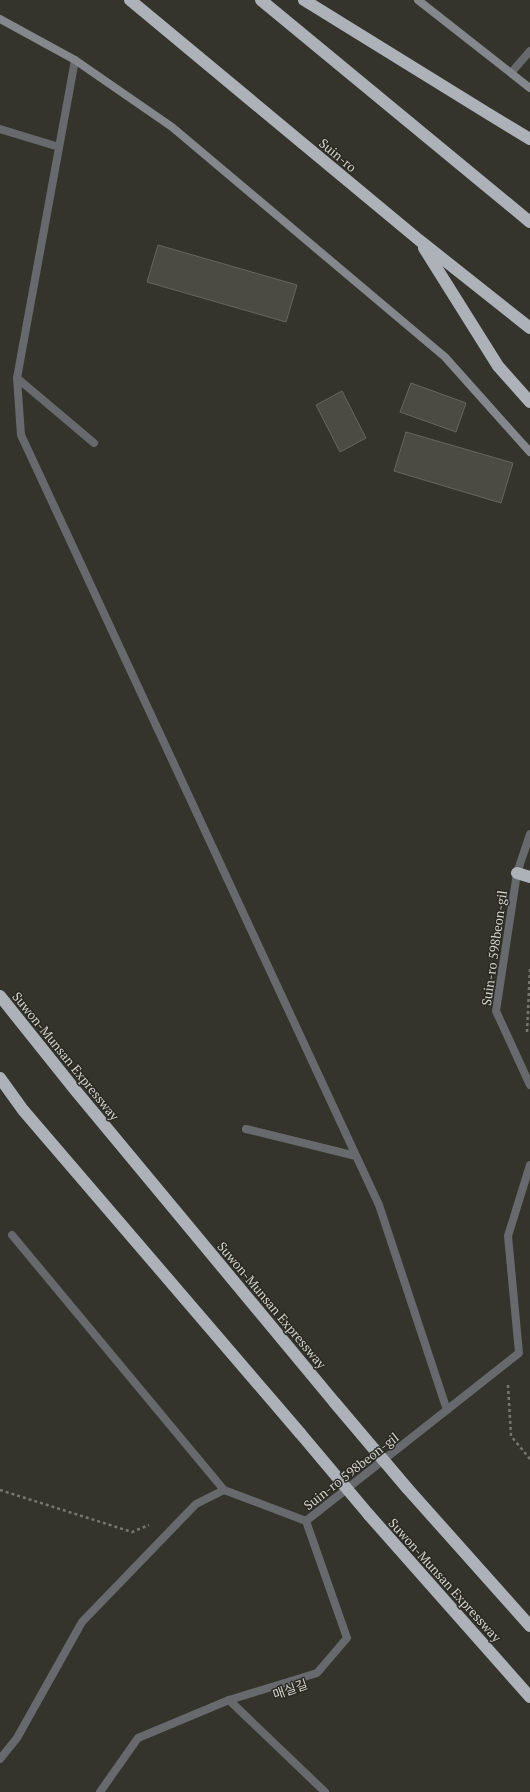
<svg xmlns="http://www.w3.org/2000/svg" width="530" height="1792" viewBox="0 0 530 1792" font-family="'PT Serif','Noto Sans KR',serif">
<style>
.building{fill:#4b4b44;stroke:#65665e}
.lines{fill:none;stroke-linecap:round;stroke-linejoin:round}
.path{stroke:#777772;stroke-width:2.5;stroke-dasharray:3 3;stroke-linecap:butt}
.lane{stroke:#67696c;stroke-width:8}
.street{stroke:#67696c;stroke-width:8}
.secondary{stroke:#84878b;stroke-width:8}
.highway{stroke:#adb2b9;stroke-width:12}
.highway-bridge{stroke:#adb2b9;stroke-width:12}
.labels{text-anchor:middle;stroke-width:3;stroke-linejoin:round;paint-order:stroke}
.street-label{font-size:13px;fill:#d2d2ce;stroke:#2a2a23}
</style>
<rect width="100%" height="100%" fill="#34342d"/>
<!-- building -->
<path class="building" d="M 158,245 L 297,285 L 286,322 L 147,282 Z
M 411,383 L 466,403 L 456,432 L 400,412 Z
M 342,391 L 366,438 L 340,452 L 316,405 Z
M 406,432 L 513,463 L 501,503 L 394,471 Z"/>
<g class="lines">
<!-- path -->
<path class="path" d="M 527,1032 L 530,968
M 508,1385 L 511,1436 L 530,1459
M 0,1490 L 132,1532 L 149,1525"/>
<!-- lane -->
<path class="lane" d="M 75,60 L 17,378 L 94,443
M 511,73 L 530,51
M 0,129 L 59,147
M 17,378 L 21,435 L 379,1205 L 447,1410
M 246,1129 L 356,1156
M 12,1235 L 224,1490
M 229,1700 L 325,1792"/>
<!-- street -->
<path class="street" d="M 530,834 L 517,873 L 496,1011 L 530,1085
M 0,1759 L 17,1738 L 82,1622 L 196,1504 L 224,1490 L 306,1521
M 100,1792 L 138,1738 L 229,1700 L 317,1673 L 347,1638 L 306,1521 L 519,1353 L 508,1236 L 530,1165"/>
<!-- secondary -->
<path class="secondary" d="M 418,0 L 530,88
M 0,19 L 75,60 L 172,127 L 445,357 L 530,452"/>
<!-- highway -->
<path class="highway" d="M 130,0 L 419,240 L 530,328
M 261,0 L 530,222
M 304,0 L 487,113 L 530,139
M 424,248 L 498,366 L 530,402
M 517,873 L 530,877
M 0,996 L 76,1091 L 335,1403
M 0,1078 L 23,1110 L 300,1433
M 407,1488 L 530,1626
M 369,1515 L 530,1697"/>
<!-- highway-bridge -->
<path class="highway-bridge" d="M 335,1403 L 407,1488
M 300,1433 L 369,1515"/>
</g>
<g class="labels">
<!-- street labels -->
<g class="street-label">
<text transform="translate(338 155) rotate(40)" y="5">Suin-ro</text>
<text transform="translate(494 948) rotate(-82)" y="5">Suin-ro 598beon-gil</text>
<text transform="translate(66 1056) rotate(51)" y="5">Suwon-Munsan Expressway</text>
<text transform="translate(272 1305) rotate(50)" y="5">Suwon-Munsan Expressway</text>
<text transform="translate(351 1471) rotate(-38)" y="5">Suin-ro 598beon-gil</text>
<text transform="translate(445 1580) rotate(48)" y="5">Suwon-Munsan Expressway</text>
<text transform="translate(290 1689) rotate(-19)" y="5">매실길</text>
</g>
</g>
</svg>
